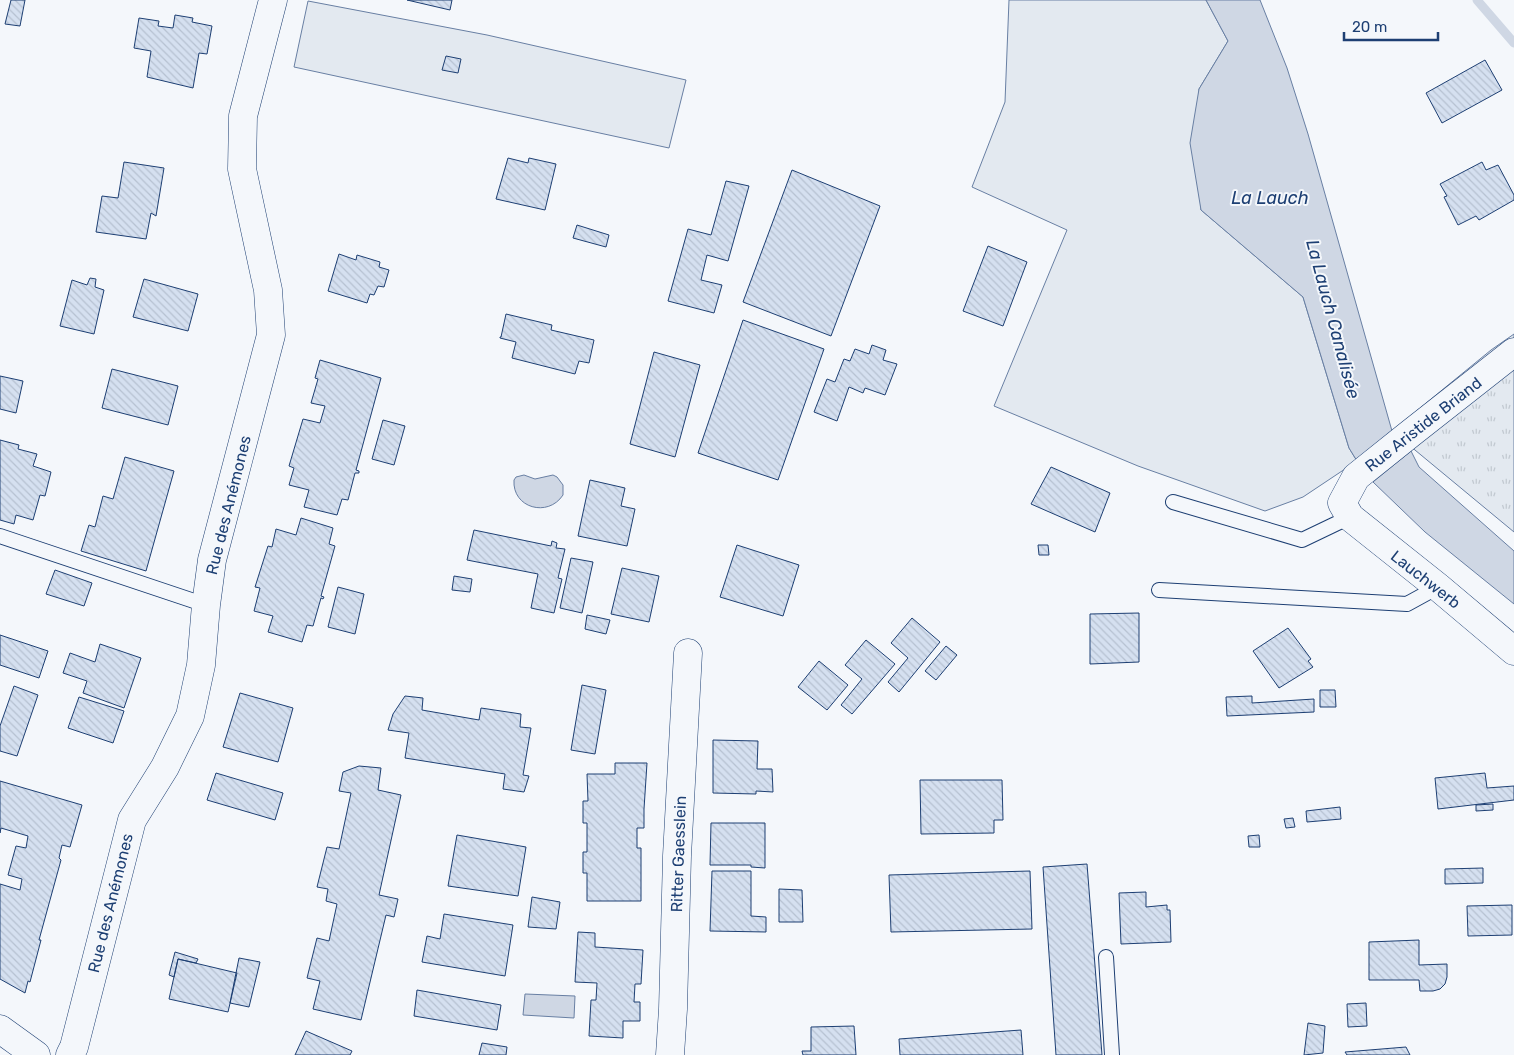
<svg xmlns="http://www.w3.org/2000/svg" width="1514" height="1055" viewBox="0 0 1514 1055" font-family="Rubik,sans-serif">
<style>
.grass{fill:url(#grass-tufts);stroke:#687fa3}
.green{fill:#e3e9f0;stroke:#687fa3}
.water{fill:#cfd7e4;stroke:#687fa3}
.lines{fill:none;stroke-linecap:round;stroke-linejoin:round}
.stream{stroke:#cfd7e4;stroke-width:9}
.building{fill:url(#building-back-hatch);stroke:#1d3f73}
.lane-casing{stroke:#1d3f73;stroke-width:16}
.street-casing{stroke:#1d3f73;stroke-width:29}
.lane{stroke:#f4f7fb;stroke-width:14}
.street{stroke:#f4f7fb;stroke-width:28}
.labels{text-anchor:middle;stroke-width:4;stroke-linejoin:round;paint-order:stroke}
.street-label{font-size:16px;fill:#1d3f73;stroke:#f4f7fb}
.water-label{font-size:18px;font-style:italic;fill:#1d3f73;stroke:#f4f7fb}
</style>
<defs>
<pattern id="grass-tufts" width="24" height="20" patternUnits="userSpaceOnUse" patternTransform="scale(1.25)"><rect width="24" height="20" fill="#e3e9f0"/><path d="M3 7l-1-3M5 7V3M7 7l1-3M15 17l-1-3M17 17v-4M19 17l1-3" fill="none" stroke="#c2c9d1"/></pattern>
<pattern id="building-back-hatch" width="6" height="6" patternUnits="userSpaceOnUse" patternTransform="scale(1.25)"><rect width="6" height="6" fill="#d5e0f0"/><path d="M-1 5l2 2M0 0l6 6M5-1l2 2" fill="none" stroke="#b6c1d1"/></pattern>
</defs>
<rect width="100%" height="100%" fill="#f4f7fb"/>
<!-- grass -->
<path class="grass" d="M 1514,334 L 1514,532 L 1392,431 L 1491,350 Z"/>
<!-- green -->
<path class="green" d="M 1009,0 L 1206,0 L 1228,41 L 1199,89 L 1201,210 L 1303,297 L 1349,448 L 1357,461 L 1303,497 L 1265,511 L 1138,466 L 994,406 L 1067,230 L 972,187 L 1005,102 Z
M 308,1 L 487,35 L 686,80 L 669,148 L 294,67 Z"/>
<!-- water -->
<path class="water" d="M 1206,0 L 1260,0 L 1287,68 L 1308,134 L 1392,431 L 1357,461 L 1349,448 L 1303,297 L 1201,210 L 1190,143 L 1199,89 L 1228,41 Z
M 1411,451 L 1419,467 L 1514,551 L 1514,604 L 1425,532 L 1373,482 Z
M 524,475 L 535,479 L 553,475 L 557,477 L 563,485 L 563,495 C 548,518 512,508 514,480 L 516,477 Z
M 525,994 L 575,996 L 574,1018 L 523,1015 Z"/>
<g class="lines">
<!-- stream -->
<path class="stream" d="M 1477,0 L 1514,43"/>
</g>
<!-- building -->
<path class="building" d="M 11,0 L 25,0 L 20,26 L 5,24 Z
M 407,0 L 452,0 L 450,10 Z
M 175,15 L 193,18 L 192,22 L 212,26 L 207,54 L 199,53 L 193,88 L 147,77 L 151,51 L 134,48 L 139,18 L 159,21 L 158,26 L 173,28 Z
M 446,56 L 461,59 L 458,73 L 442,70 Z
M 1485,60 L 1502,90 L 1442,123 L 1426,93 Z
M 508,158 L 528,163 L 529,158 L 556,164 L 545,210 L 496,199 Z
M 124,162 L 164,168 L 156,216 L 151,213 L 146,239 L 96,232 L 102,196 L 118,198 Z
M 1482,162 L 1486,170 L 1498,165 L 1514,195 L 1514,200 L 1479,220 L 1476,216 L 1458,225 L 1444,197 L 1447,196 L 1440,184 Z
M 792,170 L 880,206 L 831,336 L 743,302 Z
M 726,181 L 749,186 L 728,261 L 707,255 L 701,280 L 722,285 L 714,313 L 668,301 L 688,229 L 711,235 Z
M 577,225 L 609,235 L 606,247 L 573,238 Z
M 988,246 L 1027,262 L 1003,326 L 963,311 Z
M 339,254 L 356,260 L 357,255 L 380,262 L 379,267 L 389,270 L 384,287 L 378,286 L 374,295 L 370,294 L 367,303 L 328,291 Z
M 90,278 L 96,279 L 95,287 L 104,290 L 94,334 L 60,326 L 72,280 L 87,285 Z
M 144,279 L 198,294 L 188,331 L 133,317 Z
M 506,314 L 552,325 L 551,330 L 594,340 L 589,363 L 579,361 L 575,374 L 512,358 L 516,342 L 500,338 L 500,337 L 501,337 Z
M 743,320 L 824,349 L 778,480 L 698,453 Z
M 872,345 L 886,350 L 883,360 L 897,364 L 885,395 L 865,388 L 863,393 L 849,387 L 837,421 L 814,412 L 827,379 L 835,382 L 844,359 L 850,361 L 855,349 L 869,354 Z
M 654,352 L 700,365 L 675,457 L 630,444 Z
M 320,360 L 381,378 L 356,470 L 359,471 L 359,473 L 355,473 L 348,500 L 342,499 L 337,515 L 304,507 L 309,490 L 289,485 L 294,468 L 289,466 L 303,419 L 320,423 L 325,406 L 311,403 L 318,379 L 315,378 Z
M 112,369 L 178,386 L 168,425 L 102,408 Z
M 0,376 L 23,381 L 16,413 L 0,409 Z
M 383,420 L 405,426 L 394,465 L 372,459 Z
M 0,440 L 19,445 L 18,449 L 37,454 L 33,466 L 51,472 L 45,496 L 40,495 L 33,520 L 16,515 L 14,524 L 0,520 Z
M 125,457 L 174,471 L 146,571 L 81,551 L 89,525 L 95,527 L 103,496 L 113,499 Z
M 1051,467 L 1110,493 L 1095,532 L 1031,504 Z
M 590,480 L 625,488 L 621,506 L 635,509 L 627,546 L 578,536 Z
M 301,518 L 333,528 L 329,544 L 335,546 L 321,596 L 324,597 L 323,599 L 321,598 L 313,626 L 307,625 L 302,642 L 268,632 L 273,616 L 254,611 L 260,588 L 255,587 L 268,546 L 272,547 L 276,529 L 296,535 Z
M 474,530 L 551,546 L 552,541 L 557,543 L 556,548 L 565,549 L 558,578 L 562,579 L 554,613 L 531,608 L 538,574 L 467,560 Z
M 737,545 L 799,565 L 783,616 L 720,597 Z
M 1038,545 L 1048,545 L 1049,555 L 1039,555 Z
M 571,558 L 593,562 L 582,613 L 560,608 Z
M 622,568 L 659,576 L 649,622 L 611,614 Z
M 55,570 L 92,583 L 84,606 L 46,594 Z
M 454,576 L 472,579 L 470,592 L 452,590 Z
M 338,587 L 364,594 L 355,634 L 328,627 Z
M 1139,613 L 1139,662 L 1090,664 L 1090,614 Z
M 587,615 L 610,620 L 606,634 L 585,629 Z
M 912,618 L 940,642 L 899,692 L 888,682 L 908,658 L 891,643 Z
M 1288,628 L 1311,659 L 1308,661 L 1313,667 L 1279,688 L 1253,651 Z
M 0,635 L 48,651 L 39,678 L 0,665 Z
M 866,640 L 895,664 L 852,714 L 841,705 L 862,679 L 845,665 Z
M 100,644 L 141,658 L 124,708 L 83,693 L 87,681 L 63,673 L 70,653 L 95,662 Z
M 946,646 L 957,655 L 936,680 L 925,671 Z
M 819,661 L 848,685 L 827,710 L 798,687 Z
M 582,685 L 606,690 L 595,754 L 571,750 Z
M 14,686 L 38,695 L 17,756 L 0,751 L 0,726 Z
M 1320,690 L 1335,690 L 1336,707 L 1320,707 Z
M 240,693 L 293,708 L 278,762 L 223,747 Z
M 405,696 L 423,698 L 422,710 L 479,720 L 481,708 L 521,714 L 520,727 L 531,728 L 523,775 L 529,776 L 524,792 L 503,789 L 505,774 L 405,758 L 409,733 L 388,730 L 393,714 Z
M 1252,696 L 1252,703 L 1314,699 L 1314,712 L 1227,716 L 1226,697 Z
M 79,697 L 124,711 L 113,743 L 68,728 Z
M 713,740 L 758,741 L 757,769 L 772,769 L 773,792 L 756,791 L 756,794 L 713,793 Z
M 615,763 L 647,763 L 644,809 L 644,828 L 637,828 L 637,848 L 641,848 L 641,901 L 587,901 L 587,873 L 583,873 L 583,852 L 587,852 L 587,823 L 583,823 L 583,801 L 588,801 L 587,774 L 615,774 Z
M 359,766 L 381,768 L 378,790 L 401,795 L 379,895 L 398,899 L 394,917 L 386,915 L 361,1020 L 313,1009 L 320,981 L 307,978 L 317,938 L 329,941 L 337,904 L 326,901 L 328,889 L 317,887 L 327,847 L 339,849 L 351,793 L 339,791 L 343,772 Z
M 216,773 L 283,793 L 275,820 L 207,800 Z
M 1485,773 L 1487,788 L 1514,786 L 1514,800 L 1438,809 L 1435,778 Z
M 920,780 L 1002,780 L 1003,820 L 994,820 L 994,833 L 921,834 Z
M 0,781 L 82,805 L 70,847 L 62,845 L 59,858 L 61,860 L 39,940 L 41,940 L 30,982 L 28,981 L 25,993 L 0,979 L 0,884 L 20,890 L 22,879 L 8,875 L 16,846 L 26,848 L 28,836 L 1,828 L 0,833 Z
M 1493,804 L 1493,810 L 1476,811 L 1476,805 Z
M 1340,807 L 1341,819 L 1307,822 L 1306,811 Z
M 1293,818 L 1295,827 L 1286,828 L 1284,819 Z
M 711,823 L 765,823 L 765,868 L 751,867 L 751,865 L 710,865 Z
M 457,835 L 526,847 L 518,896 L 448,886 Z
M 1259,835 L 1260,847 L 1249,847 L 1248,836 Z
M 1087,864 L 1102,1055 L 1056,1055 L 1043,867 Z
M 1483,868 L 1483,883 L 1445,884 L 1445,869 Z
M 712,871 L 751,871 L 751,916 L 766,917 L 766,932 L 710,931 Z
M 1030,871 L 1032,929 L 891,932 L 889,875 Z
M 779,889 L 802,890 L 803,922 L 779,922 Z
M 1146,892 L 1146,907 L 1167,905 L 1167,910 L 1170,910 L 1171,942 L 1121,944 L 1119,893 Z
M 532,897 L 560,902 L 556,929 L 528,927 Z
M 1512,905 L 1512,935 L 1468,936 L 1467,906 Z
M 444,914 L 513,925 L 505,976 L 422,962 L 427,936 L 440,939 Z
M 578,932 L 595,933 L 595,947 L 643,950 L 641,984 L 635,984 L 634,1002 L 640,1002 L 640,1021 L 623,1021 L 623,1038 L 589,1036 L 591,1000 L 596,1000 L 597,983 L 575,982 Z
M 1419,940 L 1419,965 L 1447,964 L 1447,977 L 1445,984 L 1440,989 L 1433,991 L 1420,991 L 1419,980 L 1369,980 L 1369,942 Z
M 175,952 L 198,959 L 196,963 L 178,959 L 174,977 L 169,975 Z
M 239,958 L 260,962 L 249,1007 L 230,1003 Z
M 178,959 L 237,973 L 228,1012 L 169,999 Z
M 417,990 L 501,1005 L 497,1030 L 414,1016 Z
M 1366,1003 L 1367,1026 L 1348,1027 L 1347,1004 Z
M 1308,1023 L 1325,1026 L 1323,1053 L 1304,1055 Z
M 854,1026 L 856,1055 L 803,1055 L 802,1051 L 811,1051 L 811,1027 Z
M 1021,1030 L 1023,1055 L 900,1055 L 899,1039 Z
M 306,1031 L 352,1051 L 350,1055 L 295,1055 Z
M 482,1043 L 507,1047 L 506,1055 L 479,1055 Z
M 1406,1047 L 1410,1055 L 1347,1055 L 1345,1052 Z"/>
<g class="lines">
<!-- lane casing -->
<g class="lane-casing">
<path id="lane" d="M 1173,502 L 1302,540 L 1350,517
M 0,536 L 206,605
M 1159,590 L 1407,604 L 1438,587
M 1106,957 L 1112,1055"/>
</g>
<!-- street casing -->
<g class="street-casing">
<path id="street" d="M 1514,352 L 1411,433 L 1356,477 L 1342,503 L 1350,517 L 1438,587 L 1514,651
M 0,1029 L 36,1055
M 70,1055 L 74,1047 L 132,820 L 165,767 L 190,716 L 201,665 L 206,605 L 212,560 L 271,335 L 268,290 L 242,169 L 243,116 L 273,0
M 670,1055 L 673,1009 L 677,856 L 688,653"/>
</g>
<!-- lane -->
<use href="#lane" class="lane"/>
<!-- street -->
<use href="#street" class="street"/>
</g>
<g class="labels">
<!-- street labels -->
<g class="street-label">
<text transform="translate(1423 424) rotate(-38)" y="6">Rue Aristide Briand</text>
<text transform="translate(228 505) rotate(-76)" y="6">Rue des Anémones</text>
<text transform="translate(1426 579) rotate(38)" y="6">Lauchwerb</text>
<text transform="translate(678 854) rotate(-88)" y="6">Ritter Gaesslein</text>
<text transform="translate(110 903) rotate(-76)" y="6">Rue des Anémones</text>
</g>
<!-- water labels -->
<g class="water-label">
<text x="1270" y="204">La Lauch</text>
<text transform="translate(1333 319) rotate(75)" y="6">La Lauch Canalisée</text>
</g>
</g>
<!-- scale -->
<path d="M1344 32v8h94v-8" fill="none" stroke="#1d3f73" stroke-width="2.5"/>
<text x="1352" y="32" font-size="15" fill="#1d3f73" stroke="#f4f7fb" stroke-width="4" paint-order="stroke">20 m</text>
</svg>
